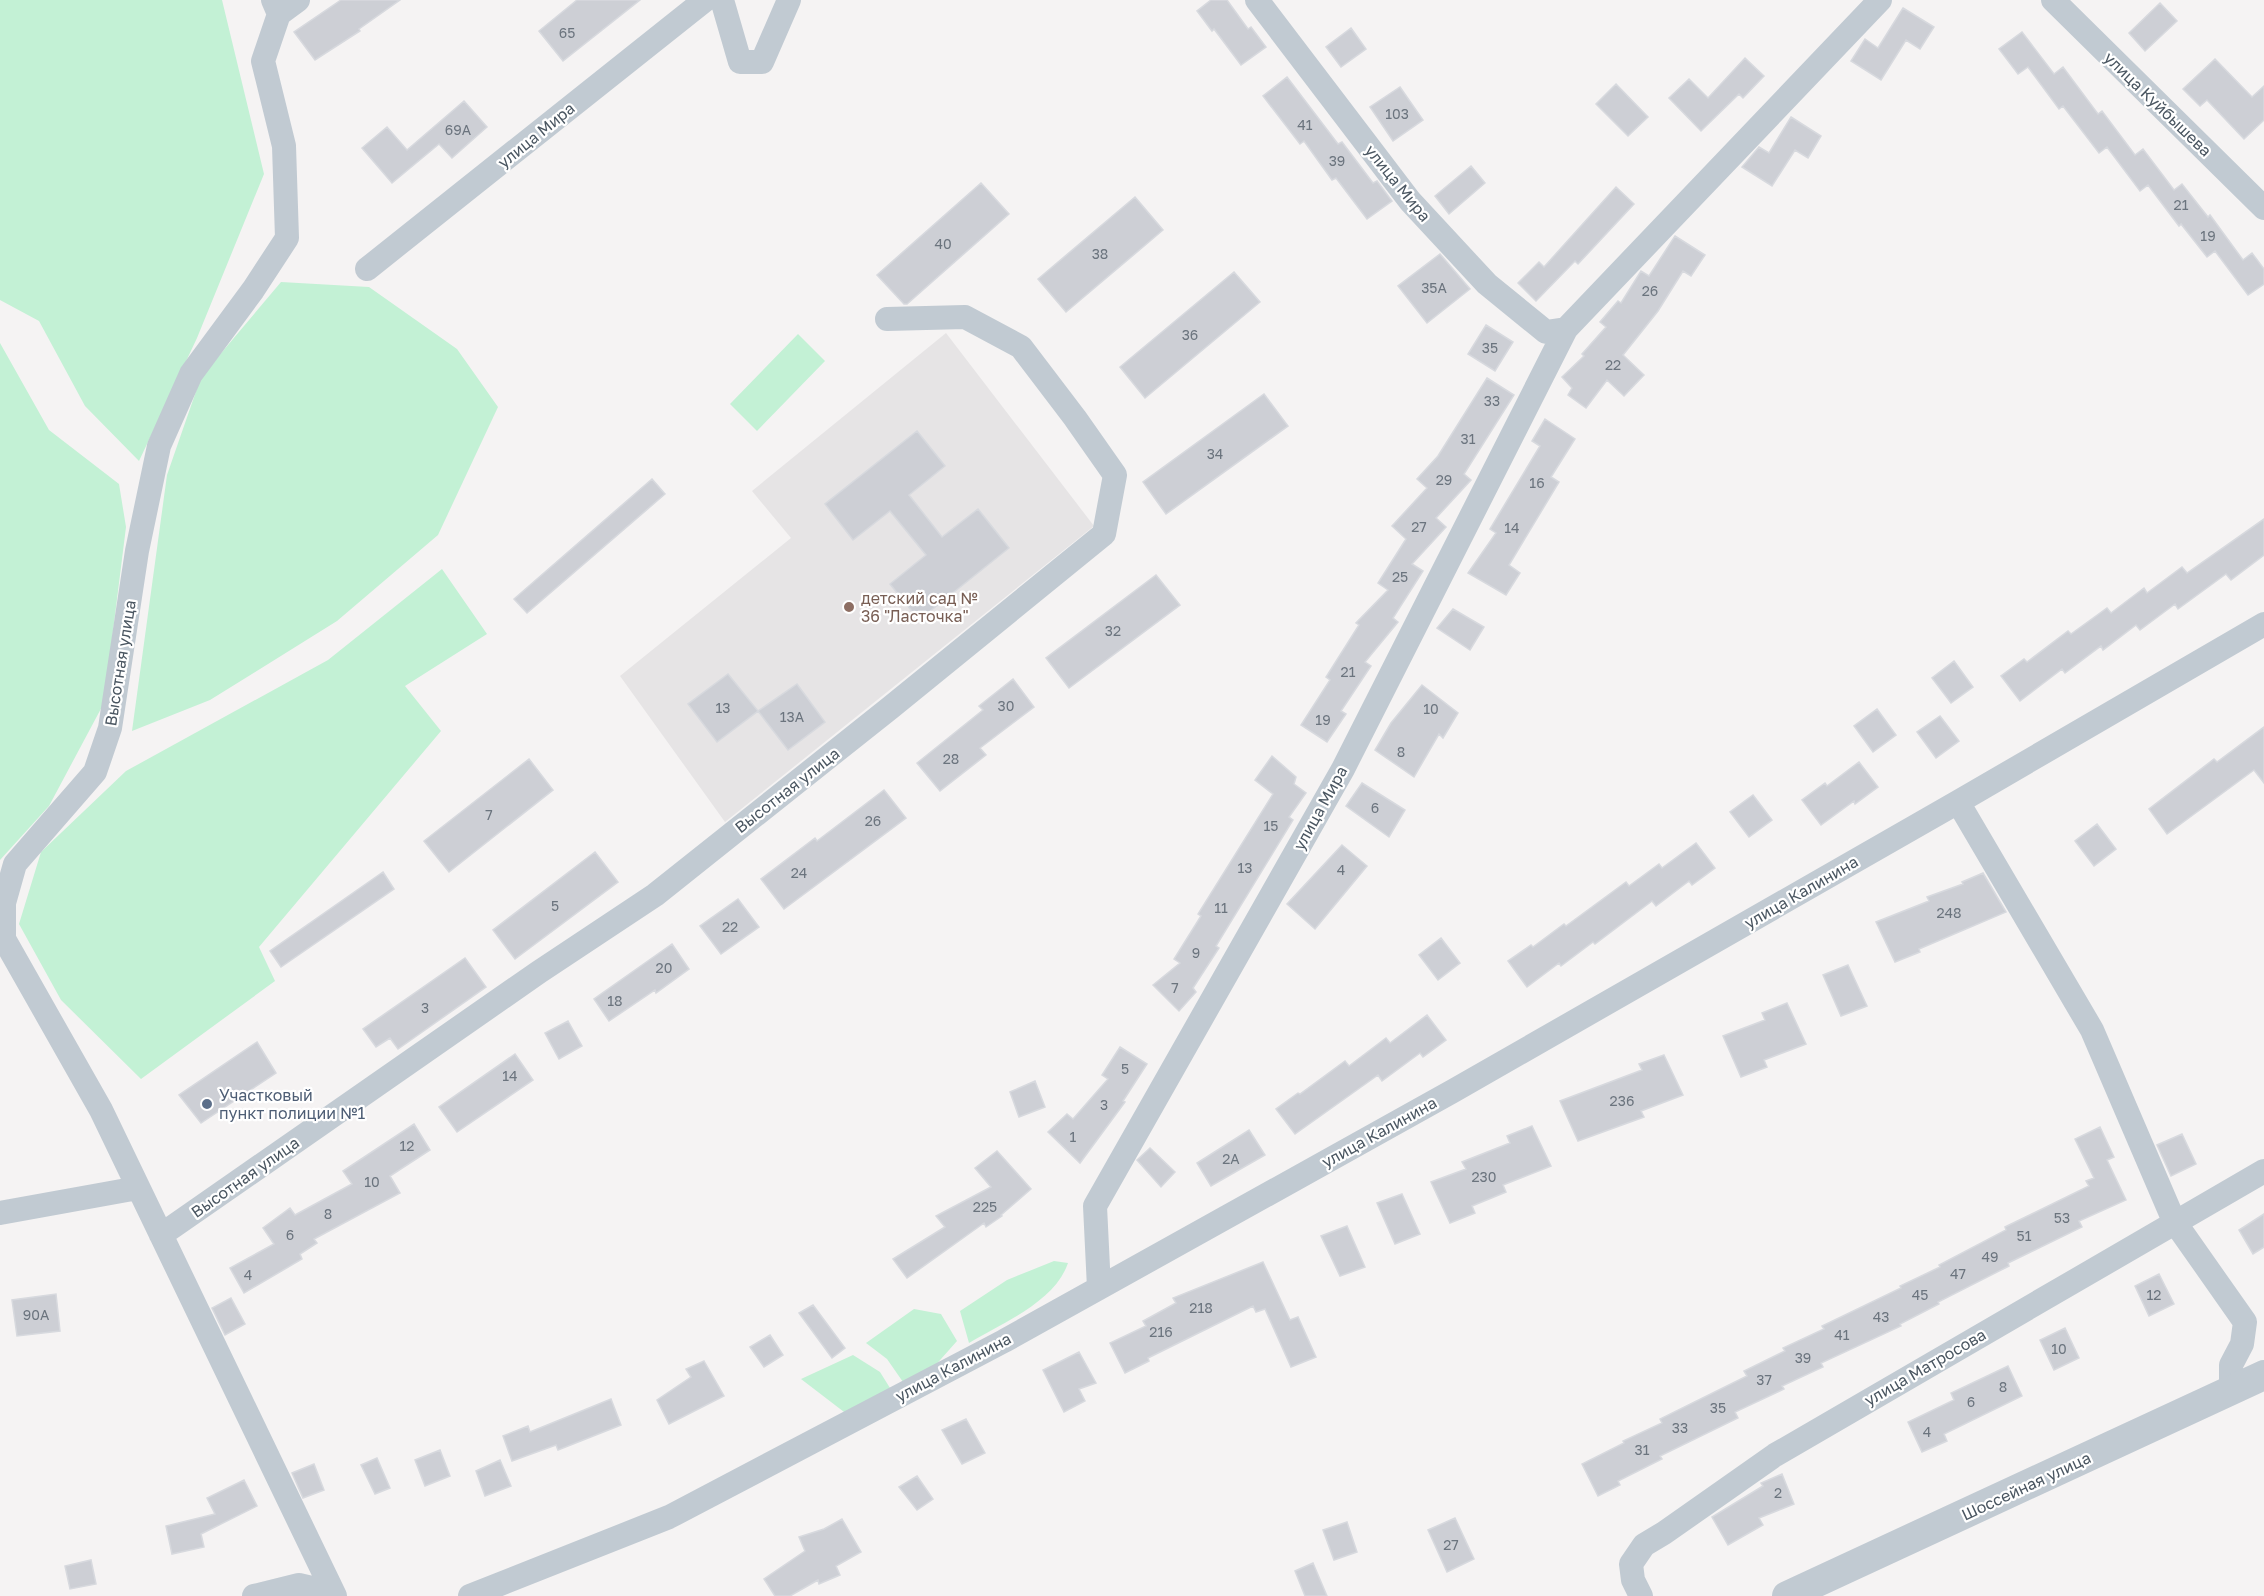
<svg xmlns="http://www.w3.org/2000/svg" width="2264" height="1596" viewBox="0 0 2264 1596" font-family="'Golos Text',sans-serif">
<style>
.education{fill:#e6e4e5}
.green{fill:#c3f1d5}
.building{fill:#cdcfd5;stroke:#d7d9de;stroke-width:1.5}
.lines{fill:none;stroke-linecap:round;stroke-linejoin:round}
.minor{stroke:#c1cad2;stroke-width:24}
.tertiary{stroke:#c1cad2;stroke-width:30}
.education-dot{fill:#8d6e63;stroke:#fff;stroke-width:2}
.service-dot{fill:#5c6f8a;stroke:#fff;stroke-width:2}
.labels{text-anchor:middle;stroke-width:4.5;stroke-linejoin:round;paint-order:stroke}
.number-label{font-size:14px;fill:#6b747e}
.street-label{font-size:16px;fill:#4a5661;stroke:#fff}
.education-label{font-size:16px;fill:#785e54;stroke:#fff;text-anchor:start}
.service-label{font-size:16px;fill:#4e5e75;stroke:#fff;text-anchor:start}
</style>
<rect width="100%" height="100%" fill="#f5f3f3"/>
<!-- education -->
<path class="education" d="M 946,333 L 1094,526 L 725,822 L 620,676 L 791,538 L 752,491 Z"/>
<!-- green -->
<path class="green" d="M 0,0 L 222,0 L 264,174 L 197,338 L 139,461 L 85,406 L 39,321 L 0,300 Z
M 281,282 L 369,287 L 457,349 L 498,407 L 438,535 L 337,621 L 210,700 L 132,731 L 167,475 L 201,377 Z
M 798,334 L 825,361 L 757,431 L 730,404 Z
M 0,343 L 49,430 L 119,484 L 126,527 L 104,703 L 49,806 L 0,860 Z
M 442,569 L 487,634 L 405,686 L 441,731 L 259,947 L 275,981 L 141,1079 L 61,1000 L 19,924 L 41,852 L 126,771 L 328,660 Z
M 1054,1261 L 1068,1263 C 1055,1302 1002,1323 969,1343 L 960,1311 L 1007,1280 Z
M 914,1309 L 941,1314 L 957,1341 L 933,1368 L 903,1382 L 887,1359 L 866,1343 Z
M 853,1355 L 880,1372 L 890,1388 L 848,1415 L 801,1379 Z"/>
<!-- building -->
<path class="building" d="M 341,0 L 400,0 L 359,29 L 360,31 L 315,60 L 294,32 Z
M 577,0 L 640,0 L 563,61 L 539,31 Z
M 1211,0 L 1227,0 L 1248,29 L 1251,27 L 1266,47 L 1241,65 L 1214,29 L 1212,31 L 1197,11 Z
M 2160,3 L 2177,21 L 2145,51 L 2129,33 Z
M 1903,8 L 1934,27 L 1920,49 L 1906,40 L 1881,80 L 1851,61 L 1865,39 L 1878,48 Z
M 1351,28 L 1366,49 L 1341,67 L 1326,47 Z
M 2022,32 L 2054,74 L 2063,67 L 2098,114 L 2102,111 L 2135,155 L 2143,149 L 2174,190 L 2182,184 L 2208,217 L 2210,215 L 2243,260 L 2252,253 L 2264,269 L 2264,284 L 2248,295 L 2215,251 L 2207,257 L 2181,224 L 2179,226 L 2148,185 L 2140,191 L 2107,147 L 2099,153 L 2063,106 L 2059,109 L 2028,67 L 2018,74 L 1999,49 Z
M 1745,58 L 1764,76 L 1743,98 L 1739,94 L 1701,131 L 1669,98 L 1689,79 L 1708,98 Z
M 2215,59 L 2252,97 L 2264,86 L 2264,120 L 2244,139 L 2207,100 L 2200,106 L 2183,89 Z
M 1287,77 L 1338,144 L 1342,142 L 1373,183 L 1377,181 L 1392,201 L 1367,219 L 1336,178 L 1332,180 L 1304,141 L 1300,144 L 1263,96 Z
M 1616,84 L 1648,117 L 1628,136 L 1596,104 Z
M 1400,87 L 1423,120 L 1393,141 L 1370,107 Z
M 464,101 L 487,127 L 452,158 L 439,144 L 392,183 L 362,148 L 387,127 L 407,150 Z
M 1791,117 L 1821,136 L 1808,158 L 1795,150 L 1772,186 L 1742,167 L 1759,147 L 1769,153 Z
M 1471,166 L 1485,183 L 1449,214 L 1435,196 Z
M 981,183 L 1009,214 L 907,304 L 904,304 L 877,275 Z
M 1616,187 L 1634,204 L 1578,264 L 1575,261 L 1536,301 L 1518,283 L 1539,262 L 1544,267 Z
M 1135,197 L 1163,230 L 1066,312 L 1038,279 Z
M 1675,236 L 1705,255 L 1691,276 L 1683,271 L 1658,311 L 1623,355 L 1644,375 L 1624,396 L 1607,380 L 1586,408 L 1568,395 L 1572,388 L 1562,377 L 1584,356 L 1582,354 L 1606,327 L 1600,322 L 1618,301 L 1621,303 L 1641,271 L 1649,276 Z
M 1440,254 L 1470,289 L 1427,323 L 1398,286 Z
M 1234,272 L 1260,302 L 1145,398 L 1120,367 Z
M 1486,325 L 1513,342 L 1495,371 L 1468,354 Z
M 1487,378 L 1514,395 L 1464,474 L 1471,480 L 1436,518 L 1446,527 L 1412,564 L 1423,571 L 1393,618 L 1398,622 L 1365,662 L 1371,666 L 1341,711 L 1346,714 L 1327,742 L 1301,725 L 1330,680 L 1326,677 L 1359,625 L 1356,623 L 1388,590 L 1378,583 L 1406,539 L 1392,526 L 1427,488 L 1417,479 L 1438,456 Z
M 1264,394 L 1288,426 L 1166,514 L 1143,482 Z
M 1545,419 L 1575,439 L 1551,477 L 1559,482 L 1509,565 L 1520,573 L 1506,595 L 1468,573 L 1496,533 L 1490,529 L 1540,446 L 1532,441 Z
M 917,431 L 945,466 L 909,495 L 942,537 L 978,509 L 1009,548 L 919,620 L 890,584 L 926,555 L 890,511 L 853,540 L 825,504 Z
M 652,479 L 665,494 L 527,613 L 514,599 Z
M 2264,519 L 2264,555 L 2231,580 L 2226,574 L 2178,609 L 2175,604 L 2140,630 L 2136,625 L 2103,650 L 2101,646 L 2065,673 L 2062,669 L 2020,701 L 2001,676 L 2024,659 L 2027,662 L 2068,631 L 2071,634 L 2107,608 L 2111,613 L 2144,588 L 2147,593 L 2182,567 L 2187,573 Z
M 1156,575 L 1180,605 L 1069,688 L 1046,658 Z
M 1453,609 L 1484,627 L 1470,650 L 1437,628 Z
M 1954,661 L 1973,687 L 1951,703 L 1932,678 Z
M 728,674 L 758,711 L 717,742 L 688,704 Z
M 1013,679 L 1034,707 L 980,748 L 986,755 L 940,791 L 917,763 L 983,710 L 979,706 Z
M 797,684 L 825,722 L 788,750 L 758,711 Z
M 1422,685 L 1458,713 L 1443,738 L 1439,734 L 1414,777 L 1375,750 L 1391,723 Z
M 1877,709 L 1896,735 L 1873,752 L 1854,726 Z
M 1940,716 L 1959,741 L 1936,758 L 1917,732 Z
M 2264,727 L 2264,783 L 2254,770 L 2167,834 L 2149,809 L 2214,759 L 2217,762 Z
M 1272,756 L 1296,777 L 1294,784 L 1306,793 L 1289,817 L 1293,820 L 1216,946 L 1219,948 L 1193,988 L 1196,992 L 1179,1011 L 1153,985 L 1180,963 L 1174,959 L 1201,916 L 1198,914 L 1273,794 L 1255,780 Z
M 529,759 L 553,790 L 449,872 L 424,841 Z
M 1859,762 L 1878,787 L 1855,804 L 1854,801 L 1821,825 L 1802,800 L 1825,783 L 1827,786 Z
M 1362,783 L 1405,810 L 1389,837 L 1346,806 Z
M 884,790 L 906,818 L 784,909 L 761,879 L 815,838 L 817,841 Z
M 1753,795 L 1772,820 L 1749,837 L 1730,812 Z
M 2097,824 L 2116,849 L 2094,866 L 2075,841 Z
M 1696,843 L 1715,868 L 1692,885 L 1689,881 L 1656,906 L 1652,901 L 1595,944 L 1593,942 L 1561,966 L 1559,963 L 1527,987 L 1508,961 L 1531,945 L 1533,947 L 1564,924 L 1566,926 L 1626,882 L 1629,886 L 1659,864 L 1662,868 Z
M 1342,845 L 1367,866 L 1315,929 L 1287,904 Z
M 595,852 L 618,882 L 515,959 L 493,930 Z
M 383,872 L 394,889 L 281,967 L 270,951 Z
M 1983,873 L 2006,912 L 1919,949 L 1920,952 L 1895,962 L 1876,922 L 1929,901 L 1927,897 L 1963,884 L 1962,882 Z
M 738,899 L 759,927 L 721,954 L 700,926 Z
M 1441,938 L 1460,963 L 1438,980 L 1419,955 Z
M 672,944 L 689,969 L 656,993 L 655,990 L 609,1021 L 594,999 Z
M 465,958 L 486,987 L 398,1049 L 390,1038 L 376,1047 L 363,1029 Z
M 1848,965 L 1867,1006 L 1841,1016 L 1823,975 Z
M 1787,1003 L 1806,1044 L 1764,1060 L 1767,1067 L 1741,1077 L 1723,1036 L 1765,1020 L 1762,1013 Z
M 1427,1015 L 1446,1040 L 1423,1057 L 1420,1053 L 1382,1081 L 1378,1075 L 1295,1134 L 1276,1109 L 1298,1093 L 1300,1094 L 1345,1061 L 1349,1066 L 1386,1038 L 1390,1043 Z
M 568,1021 L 582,1046 L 559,1059 L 545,1033 Z
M 257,1042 L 276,1073 L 201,1123 L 179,1095 Z
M 1120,1047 L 1147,1064 L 1123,1101 L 1125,1102 L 1080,1163 L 1048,1132 L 1067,1114 L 1073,1119 L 1108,1079 L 1102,1075 Z
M 515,1054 L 533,1080 L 457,1132 L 439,1107 Z
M 1664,1055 L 1683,1095 L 1641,1111 L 1644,1117 L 1578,1141 L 1560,1101 L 1642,1070 L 1639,1064 Z
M 1035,1081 L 1045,1107 L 1019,1117 L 1010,1092 Z
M 414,1124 L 430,1150 L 390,1176 L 400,1193 L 314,1239 L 317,1243 L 300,1254 L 302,1259 L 244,1293 L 230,1268 L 274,1244 L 263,1228 L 290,1208 L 295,1215 L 352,1184 L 343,1171 Z
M 1532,1126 L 1551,1166 L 1503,1185 L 1506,1192 L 1472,1206 L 1475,1213 L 1450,1223 L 1431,1182 L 1466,1169 L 1462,1162 L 1510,1143 L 1507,1136 Z
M 2100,1127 L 2114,1157 L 2107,1160 L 2126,1200 L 2079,1221 L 2082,1227 L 2008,1263 L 2009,1266 L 1938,1302 L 1939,1304 L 1900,1324 L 1901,1326 L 1821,1363 L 1823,1367 L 1782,1386 L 1784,1389 L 1735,1412 L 1738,1418 L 1660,1456 L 1662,1459 L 1618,1481 L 1620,1485 L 1598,1496 L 1582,1464 L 1624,1443 L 1623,1441 L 1662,1423 L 1660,1419 L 1747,1376 L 1744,1371 L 1785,1351 L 1783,1348 L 1824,1329 L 1822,1326 L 1901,1288 L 1900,1286 L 1940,1267 L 1939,1265 L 2006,1230 L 2005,1227 L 2089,1186 L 2086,1181 L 2094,1178 L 2075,1139 Z
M 1249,1130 L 1265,1155 L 1211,1186 L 1197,1163 Z
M 2182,1134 L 2196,1164 L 2171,1176 L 2157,1145 Z
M 1150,1148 L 1175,1172 L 1161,1187 L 1137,1160 Z
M 997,1151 L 1031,1189 L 1001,1215 L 1002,1216 L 986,1227 L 984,1223 L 907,1278 L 893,1259 L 945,1227 L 936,1216 L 991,1187 L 975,1168 Z
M 1402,1194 L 1420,1234 L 1395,1244 L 1377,1203 Z
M 2264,1214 L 2264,1247 L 2253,1254 L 2239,1230 Z
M 1347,1226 L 1365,1267 L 1340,1276 L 1321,1236 Z
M 1263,1262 L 1290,1320 L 1298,1317 L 1316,1357 L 1291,1367 L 1265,1309 L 1256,1312 L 1253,1306 L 1148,1358 L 1149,1361 L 1125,1373 L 1110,1343 L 1146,1326 L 1143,1321 L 1176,1303 L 1173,1298 Z
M 2159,1274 L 2174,1304 L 2149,1316 L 2135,1286 Z
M 56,1294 L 60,1331 L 17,1336 L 12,1300 Z
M 231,1298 L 245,1324 L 225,1335 L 212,1308 Z
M 813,1305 L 845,1348 L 832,1358 L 799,1313 Z
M 2065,1328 L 2079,1358 L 2054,1370 L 2040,1340 Z
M 770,1335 L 783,1355 L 764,1367 L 750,1347 Z
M 1079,1352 L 1096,1383 L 1079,1389 L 1085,1401 L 1064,1412 L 1043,1370 Z
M 704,1361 L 724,1396 L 669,1424 L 657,1400 L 691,1377 L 686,1369 Z
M 2008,1366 L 2022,1396 L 1944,1434 L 1947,1441 L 1922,1452 L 1908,1422 L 1954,1400 L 1951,1393 Z
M 611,1399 L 621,1425 L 558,1450 L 556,1445 L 512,1461 L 503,1436 L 528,1426 L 530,1432 Z
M 966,1419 L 985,1453 L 962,1464 L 942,1430 Z
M 440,1450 L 450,1476 L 425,1486 L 415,1460 Z
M 377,1458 L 390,1488 L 375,1494 L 361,1465 Z
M 500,1460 L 511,1486 L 485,1496 L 476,1471 Z
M 314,1464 L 324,1490 L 303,1498 L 292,1473 Z
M 1782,1474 L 1794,1504 L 1759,1518 L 1763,1525 L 1728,1545 L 1712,1517 L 1763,1486 L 1761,1483 Z
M 917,1476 L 933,1499 L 917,1510 L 899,1487 Z
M 244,1480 L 257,1506 L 201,1534 L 204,1547 L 172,1554 L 166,1526 L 215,1514 L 207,1498 Z
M 1455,1518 L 1474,1559 L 1447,1572 L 1428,1530 Z
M 842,1519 L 861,1552 L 836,1566 L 840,1575 L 819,1584 L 818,1580 L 790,1596 L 775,1596 L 764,1579 L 805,1551 L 799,1537 L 824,1529 Z
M 1347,1522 L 1357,1552 L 1334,1560 L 1323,1530 Z
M 91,1560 L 96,1584 L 70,1589 L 65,1566 Z
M 1313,1563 L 1327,1596 L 1305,1596 L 1295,1571 Z"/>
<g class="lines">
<!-- minor -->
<path class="minor" d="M 273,0 L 279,14 L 263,61 L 284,146 L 287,238 L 253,290 L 191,374 L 159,446 L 137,551 L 110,728 L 95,772 L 15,864 L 4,903 L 4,939 L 101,1110 L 335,1596
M 722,0 L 740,62 L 762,62 L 789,0
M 1257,0 L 1410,201 L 1487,284 L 1546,332 L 1566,329
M 2053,0 L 2264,208
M 279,14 L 298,0
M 367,269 L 705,0
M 1958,802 L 2092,1030 L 2174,1221 L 2245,1322 L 2242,1344 L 2231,1365 L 2231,1391
M 0,1213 L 138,1188
M 161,1235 L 539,972 L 655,895 L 890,708 L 1104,534 L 1115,475 L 1075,418 L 1021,347 L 965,317 L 887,319
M 1099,1288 L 1095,1206 L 1343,769 L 1566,329 L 1880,0
M 254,1596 L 299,1585 L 333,1593
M 470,1596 L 669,1517 L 1004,1341 L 1453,1091 L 1958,802 L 2264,624
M 1641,1596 L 1633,1580 L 1631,1564 L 1644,1545 L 1664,1533 L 1775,1455 L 2264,1171"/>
<!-- tertiary -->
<path class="tertiary" d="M 1787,1596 L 2264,1375"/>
</g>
<!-- markers -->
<circle class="education-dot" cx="849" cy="607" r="6"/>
<circle class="service-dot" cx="207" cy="1104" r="6"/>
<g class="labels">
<!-- number labels -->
<g class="number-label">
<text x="567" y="38">65</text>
<text x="1397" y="119">103</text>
<text x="1305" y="130">41</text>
<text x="458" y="135">69А</text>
<text x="1337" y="166">39</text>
<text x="2181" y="210">21</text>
<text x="2208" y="241">19</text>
<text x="943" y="249">40</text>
<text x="1100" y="259">38</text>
<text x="1434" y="293">35А</text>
<text x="1650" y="296">26</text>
<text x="1190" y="340">36</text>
<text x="1490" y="353">35</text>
<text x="1613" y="370">22</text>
<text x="1492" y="406">33</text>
<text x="1468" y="444">31</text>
<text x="1215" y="459">34</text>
<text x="1444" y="485">29</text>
<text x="1537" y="488">16</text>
<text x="1419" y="532">27</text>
<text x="1512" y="533">14</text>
<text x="1400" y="582">25</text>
<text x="1113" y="636">32</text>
<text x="1348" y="677">21</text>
<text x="1006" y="711">30</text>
<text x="723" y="713">13</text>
<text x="1431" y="714">10</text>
<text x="792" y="722">13А</text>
<text x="1323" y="725">19</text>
<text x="1401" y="757">8</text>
<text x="951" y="764">28</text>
<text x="1375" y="813">6</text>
<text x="489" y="820">7</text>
<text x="873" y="826">26</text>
<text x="1271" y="831">15</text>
<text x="1245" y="873">13</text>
<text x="1341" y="875">4</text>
<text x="799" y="878">24</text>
<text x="555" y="911">5</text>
<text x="1221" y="913">11</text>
<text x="1949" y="918">248</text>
<text x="730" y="932">22</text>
<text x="1196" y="958">9</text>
<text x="664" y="973">20</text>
<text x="1175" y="993">7</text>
<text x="615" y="1006">18</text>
<text x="425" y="1013">3</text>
<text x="1125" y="1074">5</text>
<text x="510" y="1081">14</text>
<text x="1622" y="1106">236</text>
<text x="1104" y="1110">3</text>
<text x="1073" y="1142">1</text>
<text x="407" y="1151">12</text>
<text x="1231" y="1164">2А</text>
<text x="1484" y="1182">230</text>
<text x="372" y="1187">10</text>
<text x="985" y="1212">225</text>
<text x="328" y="1219">8</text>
<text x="2062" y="1223">53</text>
<text x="290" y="1240">6</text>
<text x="2024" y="1241">51</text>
<text x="1990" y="1262">49</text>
<text x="1958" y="1279">47</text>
<text x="248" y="1280">4</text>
<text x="1920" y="1300">45</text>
<text x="2154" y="1300">12</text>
<text x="1201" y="1313">218</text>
<text x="36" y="1320">90А</text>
<text x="1881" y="1322">43</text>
<text x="1161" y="1337">216</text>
<text x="1842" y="1340">41</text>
<text x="2059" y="1354">10</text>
<text x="1803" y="1363">39</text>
<text x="1764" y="1385">37</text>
<text x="2003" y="1392">8</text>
<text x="1971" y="1407">6</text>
<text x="1718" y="1413">35</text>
<text x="1680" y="1433">33</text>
<text x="1927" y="1437">4</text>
<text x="1642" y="1455">31</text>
<text x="1778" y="1498">2</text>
<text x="1451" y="1550">27</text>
</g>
<!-- street labels -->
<g class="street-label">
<text transform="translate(2158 104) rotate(44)" y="6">улица Куйбышева</text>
<text transform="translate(536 135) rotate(-39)" y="6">улица Мира</text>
<text transform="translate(1398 183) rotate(51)" y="6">улица Мира</text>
<text transform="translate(120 663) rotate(-81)" y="6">Высотная улица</text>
<text transform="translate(787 790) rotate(-38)" y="6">Высотная улица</text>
<text transform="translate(1320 808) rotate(-61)" y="6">улица Мира</text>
<text transform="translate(1801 892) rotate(-30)" y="6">улица Калинина</text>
<text transform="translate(1379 1132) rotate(-29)" y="6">улица Калинина</text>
<text transform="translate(245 1177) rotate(-35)" y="6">Высотная улица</text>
<text transform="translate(953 1367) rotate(-28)" y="6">улица Калинина</text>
<text transform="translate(1925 1367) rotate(-30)" y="6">улица Матросова</text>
<text transform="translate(2026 1486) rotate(-25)" y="6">Шоссейная улица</text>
</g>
<!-- education labels -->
<g class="education-label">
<text x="861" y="604">детский сад №<tspan x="861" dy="18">36 "Ласточка"</tspan></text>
</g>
<!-- service labels -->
<g class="service-label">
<text x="219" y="1101">Участковый<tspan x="219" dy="18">пункт полиции №1</tspan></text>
</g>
</g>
</svg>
